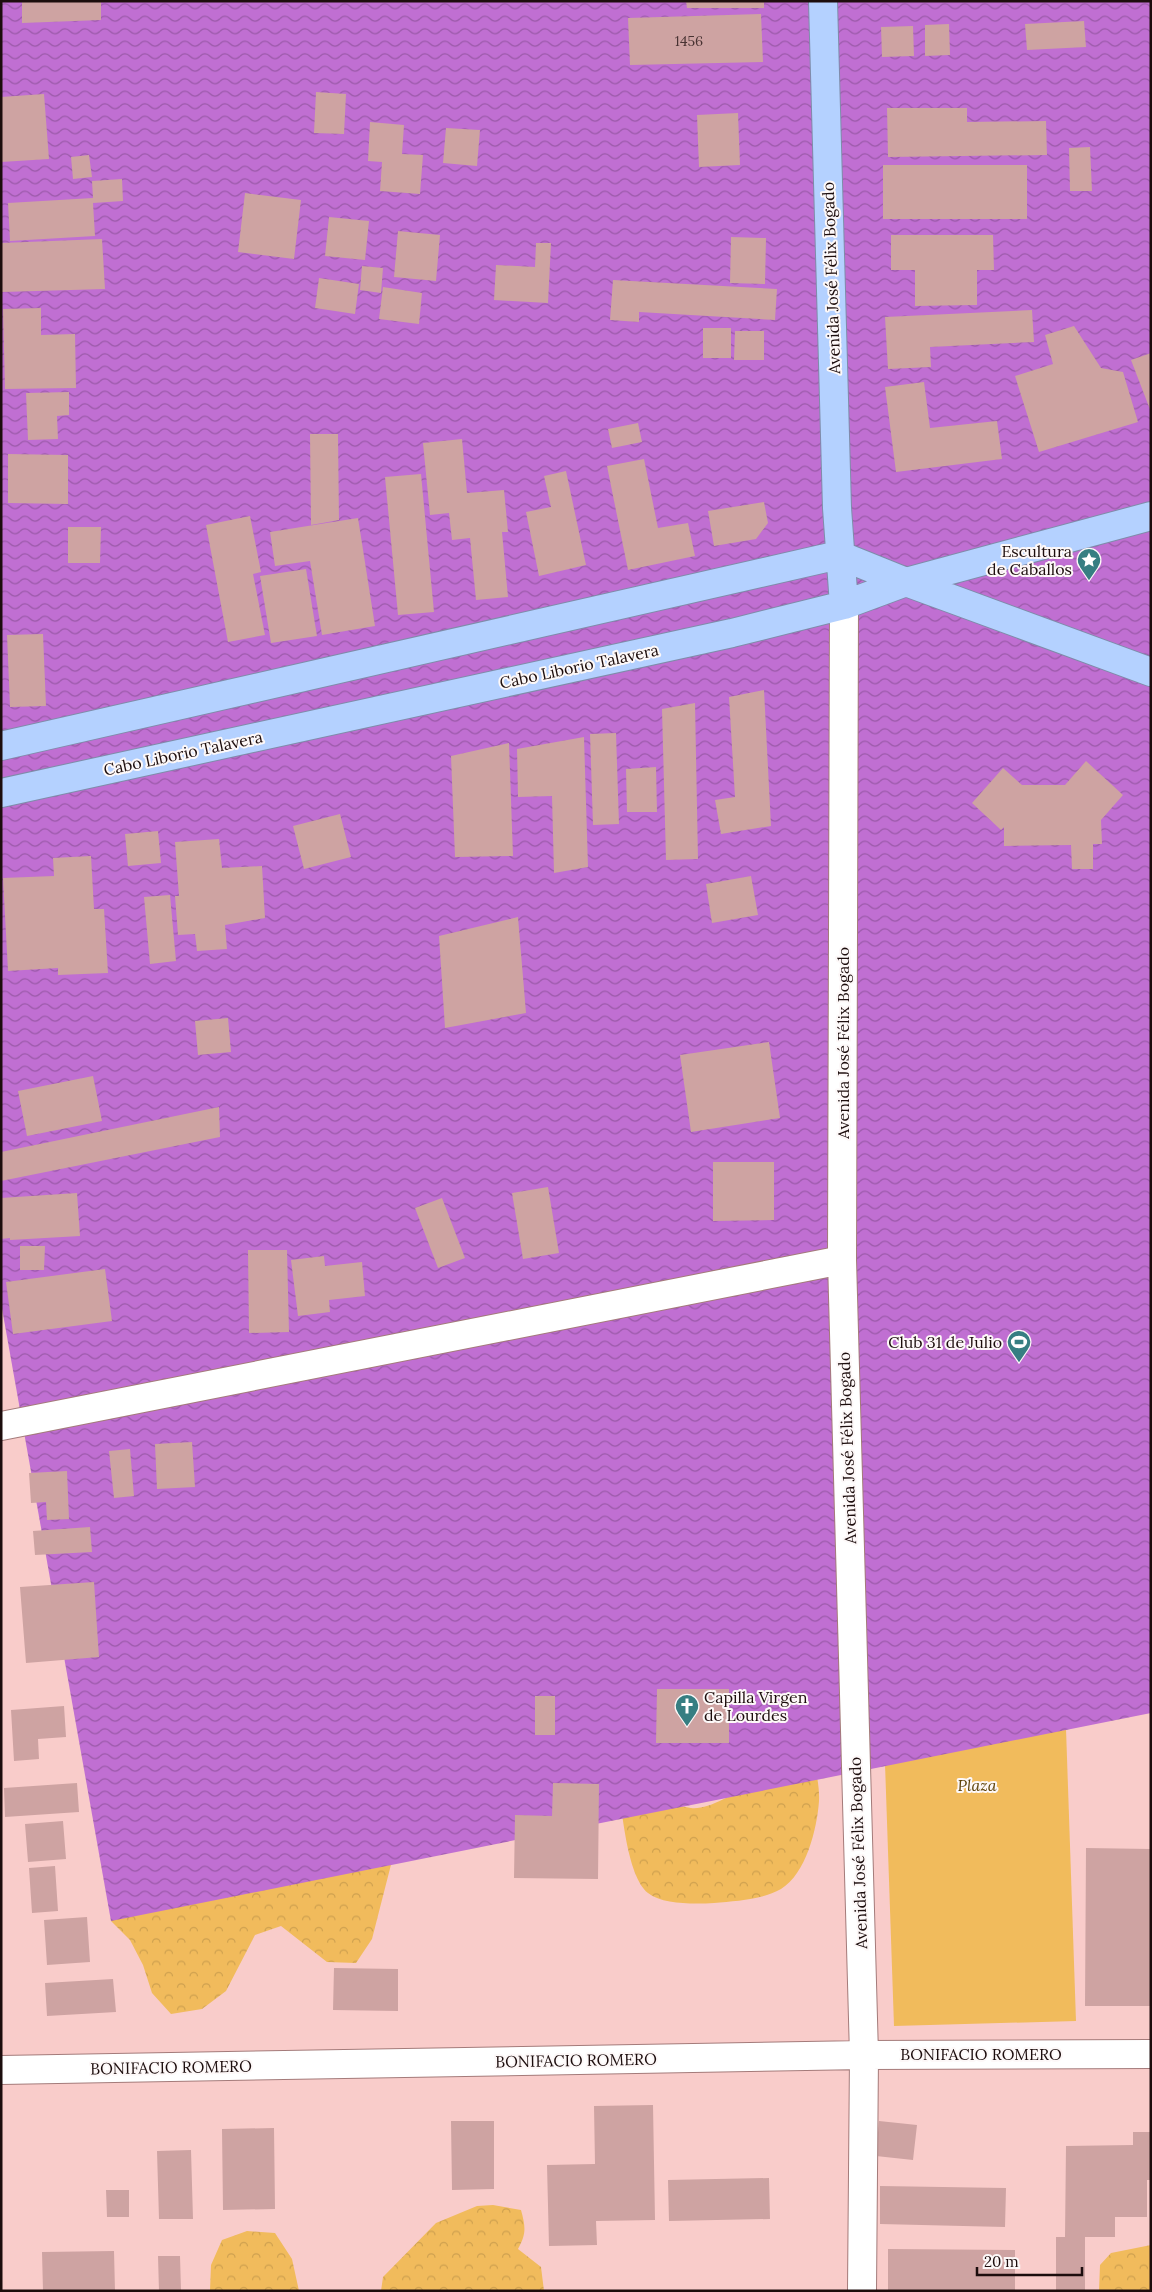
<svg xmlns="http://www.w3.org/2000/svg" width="1152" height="2292" viewBox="0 0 1152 2292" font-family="Lora,serif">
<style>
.forest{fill:url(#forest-crowns)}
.green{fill:#f1bb5c}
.water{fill:url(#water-waves)}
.building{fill:#cea3a2}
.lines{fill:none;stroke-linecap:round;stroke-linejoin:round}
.street-casing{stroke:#a47b7a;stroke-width:30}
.highway-casing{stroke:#7f8caa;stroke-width:30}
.street{stroke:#fff;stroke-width:28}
.highway{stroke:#b4d1ff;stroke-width:28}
.labels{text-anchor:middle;stroke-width:4;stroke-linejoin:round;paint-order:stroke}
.number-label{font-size:14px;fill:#483232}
.street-label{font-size:16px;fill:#1c0d0d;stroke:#fdf8f8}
.poi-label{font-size:16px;fill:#1c0d0d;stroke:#fdf8f8;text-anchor:end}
.park-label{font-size:16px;font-style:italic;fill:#5d4209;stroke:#fdf8f8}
</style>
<defs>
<pattern id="forest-crowns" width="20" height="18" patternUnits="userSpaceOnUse" patternTransform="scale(1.25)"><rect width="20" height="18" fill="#f1bb5c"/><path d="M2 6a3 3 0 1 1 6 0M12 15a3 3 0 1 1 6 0" fill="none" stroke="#cea04f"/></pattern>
<pattern id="water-waves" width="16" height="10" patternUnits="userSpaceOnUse" patternTransform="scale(1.25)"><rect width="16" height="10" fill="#c06fd2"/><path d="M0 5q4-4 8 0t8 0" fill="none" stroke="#9b5aa9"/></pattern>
</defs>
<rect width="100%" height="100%" fill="#f9ccca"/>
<!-- forest -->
<path class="forest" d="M 810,1741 C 813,1760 820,1782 819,1801 C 817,1829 806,1874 781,1889 C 762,1900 736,1901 714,1903 C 696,1904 663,1905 648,1893 C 626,1875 622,1806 617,1777 C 641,1789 665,1805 691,1808 C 720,1812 786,1758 810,1741 Z
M 395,1849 L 372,1939 L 356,1963 L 327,1962 L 281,1926 L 255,1935 L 226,1991 L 202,2009 L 171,2014 L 152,1993 L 143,1965 L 130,1940 L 111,1921 L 140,1869 Z
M 493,2205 L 521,2210 C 526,2228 526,2234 518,2249 L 541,2267 L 544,2291 L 381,2291 L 383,2277 L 436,2223 L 477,2206 Z
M 247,2231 L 275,2233 L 292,2259 L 299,2291 L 210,2291 L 211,2265 L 222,2240 Z
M 1151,2245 L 1151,2291 L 1099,2291 L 1100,2265 L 1111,2253 Z"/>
<!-- green -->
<path class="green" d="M 1064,1670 L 1076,2021 L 894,2026 L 882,1676 Z"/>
<!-- water -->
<path class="water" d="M 1,1 L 1151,1 L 1151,1713 L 111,1921 L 1,1303 Z"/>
<!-- building -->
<path class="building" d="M 22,1 L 101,1 L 101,20 L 22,23 Z
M 686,1 L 764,1 L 764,8 L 687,8 Z
M 761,14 L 763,62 L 630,65 L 628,18 Z
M 1084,21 L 1086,47 L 1027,50 L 1025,24 Z
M 949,24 L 950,55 L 925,56 L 925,25 Z
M 913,26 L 914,56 L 882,57 L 881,27 Z
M 316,92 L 346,94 L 344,134 L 314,133 Z
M 44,94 L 49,159 L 1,162 L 1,97 Z
M 887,108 L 967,108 L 967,122 L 1046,121 L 1047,155 L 888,157 Z
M 738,113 L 740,165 L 699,167 L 697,115 Z
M 370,122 L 404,125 L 402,154 L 423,155 L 420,194 L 380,191 L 382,162 L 368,161 Z
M 446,128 L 480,130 L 477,166 L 443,163 Z
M 1090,147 L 1092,191 L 1070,191 L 1069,148 Z
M 89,155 L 92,177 L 73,179 L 71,157 Z
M 883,165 L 1027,165 L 1027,219 L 883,219 Z
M 122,179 L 123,201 L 93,203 L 95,236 L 10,241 L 8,203 L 93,198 L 92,181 Z
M 245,193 L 301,200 L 294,259 L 238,252 Z
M 329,217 L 369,221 L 365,260 L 325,256 Z
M 398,231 L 440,235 L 436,281 L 394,277 Z
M 891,235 L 993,235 L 994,270 L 977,270 L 977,305 L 915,306 L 915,270 L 891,270 Z
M 731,237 L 766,238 L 765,284 L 730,283 Z
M 102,239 L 105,289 L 2,292 L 1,243 Z
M 536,243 L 551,243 L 548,303 L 494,300 L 496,265 L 535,267 Z
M 362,266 L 383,268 L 381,293 L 360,290 Z
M 319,278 L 359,284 L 355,314 L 315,308 Z
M 613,280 L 777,289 L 775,320 L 639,312 L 639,322 L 610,320 Z
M 383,287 L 422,293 L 419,324 L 379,319 Z
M 41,308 L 41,335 L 75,334 L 76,388 L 5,389 L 3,309 Z
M 1032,310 L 1034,342 L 930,347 L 931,367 L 888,369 L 885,317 Z
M 1074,326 L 1101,368 L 1123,372 L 1138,422 L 1039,452 L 1015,376 L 1053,364 L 1045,335 Z
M 703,328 L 731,328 L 731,358 L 703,358 Z
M 735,331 L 764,331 L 764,360 L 734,360 Z
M 1151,353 L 1151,412 L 1131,360 Z
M 924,382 L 930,428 L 997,421 L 1002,459 L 896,472 L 885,387 Z
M 69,392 L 69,415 L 57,416 L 58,439 L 28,440 L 26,393 Z
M 638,423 L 642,442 L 612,448 L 608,429 Z
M 310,434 L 338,434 L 339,520 L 311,525 Z
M 462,439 L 467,493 L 504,490 L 508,532 L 502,532 L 508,597 L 476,600 L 470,538 L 452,540 L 449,513 L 430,515 L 423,443 Z
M 8,454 L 68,455 L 68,504 L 8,503 Z
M 644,459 L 658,528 L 688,523 L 695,556 L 628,570 L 607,466 Z
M 566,471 L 586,565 L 539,576 L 526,512 L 551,507 L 544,476 Z
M 421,474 L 434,612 L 398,615 L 385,477 Z
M 764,502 L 768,523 L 756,539 L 714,546 L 708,511 Z
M 250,516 L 261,572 L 253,574 L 265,635 L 228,642 L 206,525 Z
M 358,518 L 375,626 L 322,635 L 310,561 L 275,566 L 270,532 Z
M 68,527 L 101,527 L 100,563 L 68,563 Z
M 306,569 L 317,636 L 271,643 L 260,576 Z
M 43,634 L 46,706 L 10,707 L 7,635 Z
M 764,690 L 771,826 L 721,834 L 715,800 L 735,797 L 729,697 Z
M 695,703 L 698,859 L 666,860 L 662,709 Z
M 616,733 L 619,824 L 593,825 L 590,734 Z
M 584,737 L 588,867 L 554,873 L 552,796 L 518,797 L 517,749 Z
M 509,743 L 513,856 L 455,857 L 451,756 Z
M 1086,761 L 1123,795 L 1101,820 L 1102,844 L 1093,844 L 1093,869 L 1072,869 L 1071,845 L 1004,846 L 1004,827 L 1001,830 L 972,803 L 1003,768 L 1022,785 L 1065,785 Z
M 656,767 L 657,812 L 627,812 L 626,769 Z
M 340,814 L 351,857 L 304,869 L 293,826 Z
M 158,831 L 161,863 L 128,866 L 125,834 Z
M 219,839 L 222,868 L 262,866 L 265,918 L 225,925 L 227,949 L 197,951 L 195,934 L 178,935 L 175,896 L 179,896 L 175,842 Z
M 91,856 L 94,909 L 104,909 L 108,973 L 58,975 L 58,968 L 8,971 L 3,878 L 54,876 L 53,858 Z
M 751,876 L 758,915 L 712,923 L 706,884 Z
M 170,895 L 176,961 L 150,964 L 144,897 Z
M 518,917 L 526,1013 L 445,1028 L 439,936 Z
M 228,1018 L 231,1052 L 198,1055 L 195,1021 Z
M 769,1042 L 780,1118 L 691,1132 L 680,1055 Z
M 93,1076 L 102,1121 L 27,1136 L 18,1091 Z
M 219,1107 L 220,1137 L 1,1181 L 1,1152 Z
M 713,1162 L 774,1162 L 774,1220 L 713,1221 Z
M 548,1187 L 559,1253 L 523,1259 L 512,1193 Z
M 77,1193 L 80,1236 L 10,1240 L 10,1238 L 1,1239 L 1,1198 Z
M 442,1198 L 465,1258 L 438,1268 L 415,1208 Z
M 20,1246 L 45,1246 L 44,1270 L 20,1270 Z
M 248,1250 L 287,1250 L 289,1332 L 249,1333 Z
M 324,1256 L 325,1266 L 362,1262 L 365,1296 L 329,1300 L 330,1312 L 298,1316 L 291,1260 Z
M 105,1269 L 112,1321 L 13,1334 L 6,1282 Z
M 192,1442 L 195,1487 L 157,1489 L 155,1444 Z
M 130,1449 L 134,1496 L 114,1498 L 109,1451 Z
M 67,1471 L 69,1519 L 47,1520 L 46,1502 L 31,1503 L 29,1473 Z
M 90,1527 L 92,1552 L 35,1555 L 33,1531 Z
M 94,1582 L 99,1657 L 26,1663 L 20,1587 Z
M 657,1689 L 729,1689 L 729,1743 L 656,1743 Z
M 535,1696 L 555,1696 L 555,1735 L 535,1735 Z
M 64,1706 L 66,1737 L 38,1739 L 39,1759 L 14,1761 L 11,1710 Z
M 77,1783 L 79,1812 L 5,1817 L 4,1788 Z
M 553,1783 L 599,1784 L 598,1879 L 514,1878 L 515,1815 L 552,1816 Z
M 63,1821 L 66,1859 L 28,1862 L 25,1824 Z
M 1086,1848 L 1151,1849 L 1151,2006 L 1085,2006 Z
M 55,1866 L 58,1911 L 32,1913 L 29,1868 Z
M 87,1917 L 90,1962 L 47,1965 L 44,1920 Z
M 334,1968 L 398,1969 L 398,2011 L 333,2010 Z
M 113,1979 L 116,2012 L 47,2016 L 45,1983 Z
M 653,2105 L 655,2220 L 596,2221 L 597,2245 L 549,2246 L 547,2165 L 595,2164 L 594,2106 Z
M 451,2121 L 494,2121 L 494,2189 L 452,2190 Z
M 879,2121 L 917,2125 L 913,2160 L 876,2156 Z
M 274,2128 L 275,2209 L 223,2210 L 222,2129 Z
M 1133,2132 L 1151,2132 L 1151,2180 L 1147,2180 L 1147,2217 L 1115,2217 L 1115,2237 L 1085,2237 L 1085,2291 L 1056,2291 L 1056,2237 L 1065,2237 L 1066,2146 L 1133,2145 Z
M 191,2150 L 193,2219 L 159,2219 L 157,2151 Z
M 769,2178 L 770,2219 L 669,2221 L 668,2180 Z
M 880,2186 L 1006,2188 L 1005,2227 L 880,2224 Z
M 106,2190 L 129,2190 L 129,2217 L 107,2217 Z
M 888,2249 L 1015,2250 L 1015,2291 L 888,2291 Z
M 114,2251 L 115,2291 L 43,2291 L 42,2252 Z
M 158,2256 L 180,2256 L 181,2291 L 159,2291 Z"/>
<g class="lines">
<!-- street casing -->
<g class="street-casing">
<path id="street" d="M 844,605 L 842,1260 L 864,2055 L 862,2291
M 1,1426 L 842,1260
M 1,2070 L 864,2055 L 1151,2054"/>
</g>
<!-- highway casing -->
<g class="highway-casing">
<path id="highway" d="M 823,1 L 837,508 L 844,605
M 839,555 L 906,582 L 1151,672
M 1,746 L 839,555
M 1,793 L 732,633 L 844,605 L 906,582 L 1151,516"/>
</g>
<!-- street -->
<use href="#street" class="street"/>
<!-- highway -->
<use href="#highway" class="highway"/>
</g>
<!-- icons -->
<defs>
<g id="sight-pin" transform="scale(1.25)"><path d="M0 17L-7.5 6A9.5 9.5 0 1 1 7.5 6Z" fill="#367e82" stroke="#fdf8f8"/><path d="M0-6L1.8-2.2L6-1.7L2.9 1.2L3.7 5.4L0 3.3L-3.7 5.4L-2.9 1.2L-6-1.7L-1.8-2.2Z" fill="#fff"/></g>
<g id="stadium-pin" transform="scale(1.25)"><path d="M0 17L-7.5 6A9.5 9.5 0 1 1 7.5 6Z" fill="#367e82" stroke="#fdf8f8"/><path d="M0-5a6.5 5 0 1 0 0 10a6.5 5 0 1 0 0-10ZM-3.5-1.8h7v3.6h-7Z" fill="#fff"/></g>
<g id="church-pin" transform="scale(1.25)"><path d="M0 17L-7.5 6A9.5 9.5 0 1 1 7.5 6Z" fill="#367e82" stroke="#fdf8f8"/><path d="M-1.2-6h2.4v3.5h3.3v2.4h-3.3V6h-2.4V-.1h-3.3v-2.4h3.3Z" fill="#fff"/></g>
</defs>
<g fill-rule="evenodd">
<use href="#sight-pin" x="1089" y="560"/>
<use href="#stadium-pin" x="1019" y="1342"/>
<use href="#church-pin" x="687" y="1706"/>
</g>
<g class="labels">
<!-- number labels -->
<g class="number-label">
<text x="689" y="46">1456</text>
</g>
<!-- street labels -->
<g class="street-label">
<text transform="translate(831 278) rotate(-92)" y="6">Avenida José Félix Bogado</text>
<text transform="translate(579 666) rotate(-12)" y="6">Cabo Liborio Talavera</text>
<text transform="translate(183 753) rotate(-12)" y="6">Cabo Liborio Talavera</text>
<text transform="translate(843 1043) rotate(-90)" y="6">Avenida José Félix Bogado</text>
<text transform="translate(847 1448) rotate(-92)" y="6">Avenida José Félix Bogado</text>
<text transform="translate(858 1853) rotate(-92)" y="6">Avenida José Félix Bogado</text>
<text x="981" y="2060">BONIFACIO ROMERO</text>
<text transform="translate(576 2060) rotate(-1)" y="6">BONIFACIO ROMERO</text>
<text transform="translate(171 2067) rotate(-1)" y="6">BONIFACIO ROMERO</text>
</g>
<!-- poi labels -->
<g class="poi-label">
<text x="1072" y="557">Escultura<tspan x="1072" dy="18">de Caballos</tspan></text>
<text x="1002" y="1348">Club 31 de Julio</text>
<text x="704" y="1703" text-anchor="start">Capilla Virgen<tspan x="704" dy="18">de Lourdes</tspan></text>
</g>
<!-- park labels -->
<g class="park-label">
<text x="977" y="1791">Plaza</text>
</g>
</g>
<!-- border -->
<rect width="1152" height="2292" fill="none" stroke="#1c0d0d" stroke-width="5"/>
<!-- scale -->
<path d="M977 2267v8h105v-8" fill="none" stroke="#1c0d0d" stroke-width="2.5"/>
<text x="984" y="2267" font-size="15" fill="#1c0d0d" stroke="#fdf8f8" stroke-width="4" paint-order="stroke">20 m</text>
</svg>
